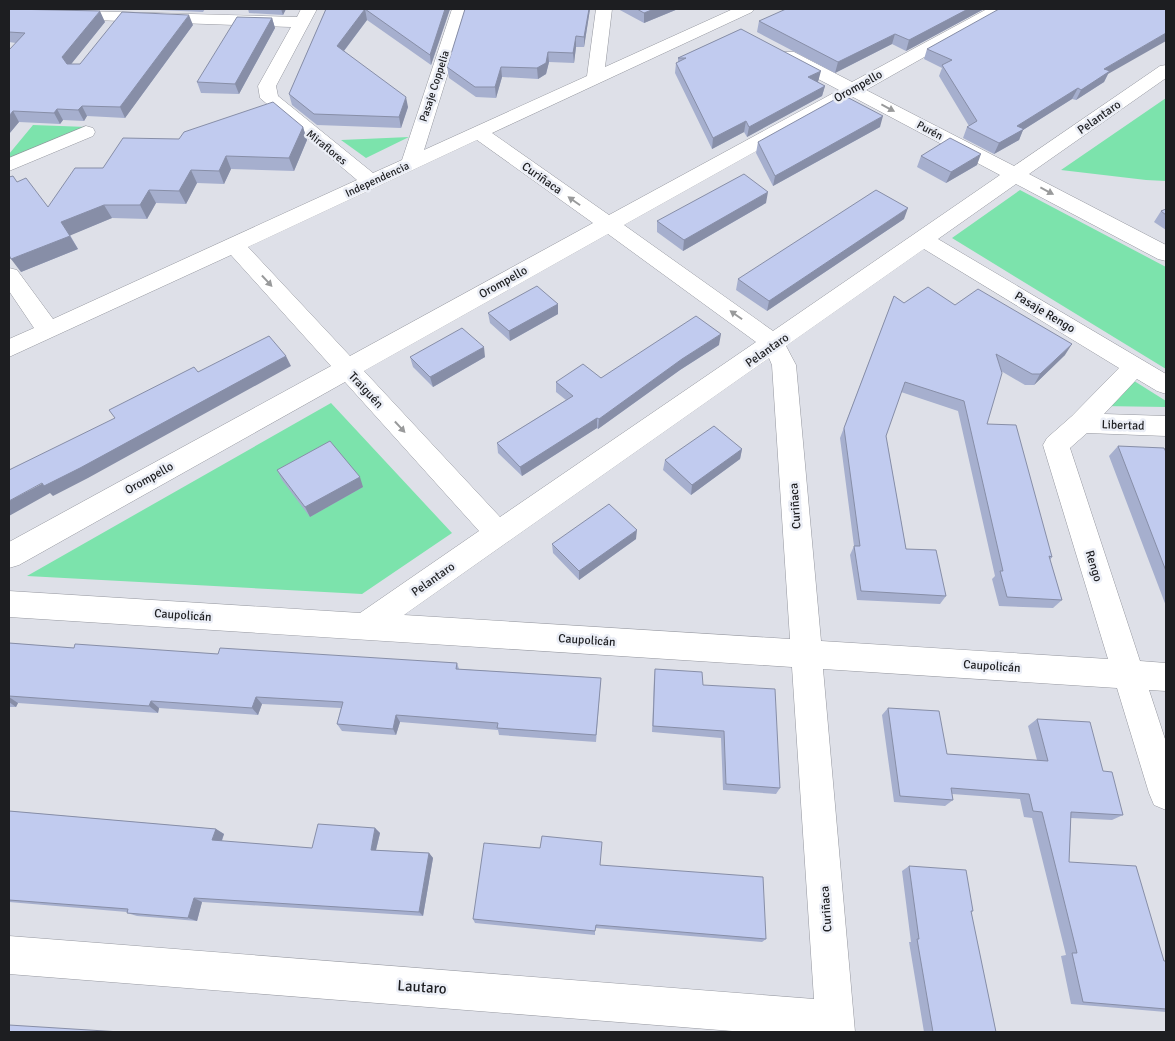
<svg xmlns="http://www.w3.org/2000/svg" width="1175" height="1041" viewBox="0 0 1175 1041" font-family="Signika,sans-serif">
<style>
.green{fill:#7ce3ac}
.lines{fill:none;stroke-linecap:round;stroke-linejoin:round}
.minor-casing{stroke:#95979f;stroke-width:1}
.minor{fill:#fff;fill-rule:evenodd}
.wall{fill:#a6afce}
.shaded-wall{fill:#878ea7}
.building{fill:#c1cbef;stroke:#878ea7}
.oneway{fill:#999a9b}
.labels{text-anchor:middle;stroke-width:5;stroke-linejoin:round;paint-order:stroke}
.far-street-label{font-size:11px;fill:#1d1e21;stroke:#ebeef6}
.street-label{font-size:12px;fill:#1d1e21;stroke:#ebeef6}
.near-street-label{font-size:15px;fill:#1d1e21;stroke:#ebeef6}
</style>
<rect width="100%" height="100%" fill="#dee0e8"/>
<!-- green -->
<path class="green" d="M 1166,98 L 1166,181 L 1146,180 L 1061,170 Z
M 33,125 L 87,127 L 9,160 L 9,154 Z
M 409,137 L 366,158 L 341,140 Z
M 1020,190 L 1166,267 L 1166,369 L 952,238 Z
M 1131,379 L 1166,401 L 1166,407 L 1101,406 Z
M 331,403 L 452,533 L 362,594 L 27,576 Z"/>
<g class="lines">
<!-- minor casing -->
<g class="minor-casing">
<path id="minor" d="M 9,9 L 297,17 L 301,9 L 317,9 L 276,86 L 278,96 L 373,173 L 402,160 L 452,9 L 468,9 L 424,150 L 587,76 L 596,9 L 612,9 L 605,67 L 733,9 L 754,9 L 752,12 L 492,133 L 609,215 L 839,90 L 782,60 L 779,56 L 782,52 L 794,52 L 852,82 L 987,9 L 1006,9 L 1004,12 L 866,90 L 1014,166 L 1160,66 L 1166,65 L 1166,78 L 1029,174 L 1166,245 L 1166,261 L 1158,259 L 1016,184 L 938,239 L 1166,374 L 1166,394 L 1157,391 L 1137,379 L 1104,414 L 1166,416 L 1166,436 L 1087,433 L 1070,448 L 1140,661 L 1166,663 L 1166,691 L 1149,690 L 1166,742 L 1166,810 L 1154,805 L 1149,793 L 1117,688 L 823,669 L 855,1032 L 745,1032 L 9,974 L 9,936 L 814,999 L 792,667 L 9,617 L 9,591 L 360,613 L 479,531 L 345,382 L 19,565 L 9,568 L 9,542 L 331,366 L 231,255 L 9,357 L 9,339 L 34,328 L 9,291 L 9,268 L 17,270 L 53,319 L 357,180 L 260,98 L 258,86 L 291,27 L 9,17 ZM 853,97 L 1000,175 L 773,331 L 624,225 ZM 477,140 L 593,223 L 350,356 L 248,247 ZM 608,234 L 756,342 L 500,517 L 364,371 ZM 924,249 L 1119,368 L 1072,416 L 1047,438 L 1043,445 L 1108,659 L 821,641 L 796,365 L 786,346 ZM 769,358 L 772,365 L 790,639 L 404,615 Z
M 86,126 L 93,128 L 95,132 L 93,136 L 9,171 L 9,158 Z"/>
</g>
<!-- minor -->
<use href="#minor" class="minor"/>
</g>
<!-- wall -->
<path class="wall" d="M 9,9 L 105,22 L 71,64 L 80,64 L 193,25 L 125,118 L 87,116 L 84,121 L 63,120 L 60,124 L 19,122 L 9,134 L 16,43 L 9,42 Z
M 136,9 L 205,9 L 203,12 Z
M 248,9 L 286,9 L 283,15 L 249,13 Z
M 326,9 L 450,9 L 431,65 L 367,20 L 344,51 L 408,107 L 401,128 L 317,125 L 292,105 L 289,94 Z
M 465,9 L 590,9 L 584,47 L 576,47 L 574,63 L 549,62 L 546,74 L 538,79 L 502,77 L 496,98 L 476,97 L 449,78 L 447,67 Z
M 618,9 L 678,9 L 644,23 Z
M 984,9 L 906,51 L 892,44 L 835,73 L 757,32 L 759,21 Z
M 272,18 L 275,28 L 239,94 L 201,93 L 197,82 Z
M 741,29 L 818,82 L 825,86 L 822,96 L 747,137 L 744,132 L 712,149 L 675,73 L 676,63 L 678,62 L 678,58 Z
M 927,49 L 1108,74 L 1104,82 L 1076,100 L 1072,99 L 1023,130 L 1019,140 L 994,154 L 963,138 L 967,127 L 969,126 L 939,76 L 942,68 L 924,59 Z
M 303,127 L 307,140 L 294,171 L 231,169 L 224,184 L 197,183 L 186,204 L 156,203 L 147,219 L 112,218 L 70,235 L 78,249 L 21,272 L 17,182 L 48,207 L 179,139 Z
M 880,127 L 773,186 L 756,153 L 758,142 Z
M 921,156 L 977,165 L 946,183 L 917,167 Z
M 766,203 L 683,251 L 657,232 L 657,221 Z
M 1166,209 L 1166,230 L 1154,222 L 1161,211 Z
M 904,219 L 767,311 L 736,290 L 738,279 Z
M 894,296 L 904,303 L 955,305 L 1065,355 L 1034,385 L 1025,385 L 1001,371 L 987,424 L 1052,557 L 1050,560 L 1062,600 L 1053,608 L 999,606 L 992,579 L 995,576 L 958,411 L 901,392 L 886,436 L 906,549 L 946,596 L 940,604 L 857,600 L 850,555 L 854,546 L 840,438 Z
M 488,313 L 558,314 L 510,341 L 490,323 Z
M 719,345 L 680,370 L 598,429 L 597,428 L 522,476 L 498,453 L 497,443 L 566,400 L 556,392 L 556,382 L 601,378 Z
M 410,357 L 485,357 L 433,387 L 413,367 Z
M 1118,446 L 1166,452 L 1166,606 L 1109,456 Z
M 742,449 L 740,459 L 691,495 L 663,470 L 665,460 Z
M 277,470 L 363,487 L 310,517 L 282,480 Z
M 636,539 L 579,580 L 553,553 L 552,544 Z
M 9,643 L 74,648 L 218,654 L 457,663 L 459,669 L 601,678 L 596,742 L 499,735 L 498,730 L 400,722 L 396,735 L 342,731 L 337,724 L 341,708 L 262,704 L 258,715 L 159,708 L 158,713 L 18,703 L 16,707 L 9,707 Z
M 655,669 L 703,685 L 780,788 L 776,794 L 723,790 L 721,738 L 652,732 L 654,677 Z
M 888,708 L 947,754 L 1037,760 L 1028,726 L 1037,719 L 1103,771 L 1123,815 L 1112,820 L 1071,818 L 1069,862 L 1164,961 L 1166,961 L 1166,1012 L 1071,1004 L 1061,956 L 1066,955 L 1032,818 L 1024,817 L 1020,799 L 952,794 L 953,800 L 945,806 L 894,802 L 882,715 Z
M 9,811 L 216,829 L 224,834 L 222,841 L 312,848 L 375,828 L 380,833 L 376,850 L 429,853 L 433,858 L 423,916 L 202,902 L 197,921 L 137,916 L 127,913 L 127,912 L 9,902 Z
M 600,865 L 766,939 L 762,942 L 595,928 L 595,935 L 475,923 L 473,919 Z
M 909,866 L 973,911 L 971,912 L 996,1032 L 924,1032 L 909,942 L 911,942 L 902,871 Z"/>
<!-- shaded-wall -->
<path class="shaded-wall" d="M 281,9 L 286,9 L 283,15 Z
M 365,9 L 367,20 L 340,56 L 337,46 Z
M 445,9 L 450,9 L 431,65 L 430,55 Z
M 589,9 L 590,9 L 584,47 L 584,37 Z
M 654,9 L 678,9 L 644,23 L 644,13 Z
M 968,9 L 984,9 L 906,51 L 909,40 Z
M 100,11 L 105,22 L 68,68 L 62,57 Z
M 189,15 L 193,25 L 125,118 L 120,107 Z
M 272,18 L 275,28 L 239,94 L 235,84 Z
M 1166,33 L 1166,41 L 1108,74 L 1104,82 L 1076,100 L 1081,90 L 1104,69 Z
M 895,34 L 892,44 L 835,73 L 838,62 Z
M 576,36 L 576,47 L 574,63 L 573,53 Z
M 548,52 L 549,62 L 546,74 L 538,79 L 537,68 Z
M 501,67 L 502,77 L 496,98 L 495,87 Z
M 821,71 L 818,82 L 806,88 L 808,77 Z
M 825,86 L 822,96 L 747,137 L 749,127 Z
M 1078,88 L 1072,99 L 1023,130 L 1019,140 L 994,154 L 999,143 L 1017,126 Z
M 406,97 L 408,107 L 401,128 L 399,117 Z
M 82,106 L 87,116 L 84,121 L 78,110 Z
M 57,109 L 63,120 L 60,124 L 54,113 Z
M 13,111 L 19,122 L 9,134 L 9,116 Z
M 883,116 L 880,127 L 773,186 L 775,176 Z
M 746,121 L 744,132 L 712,149 L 713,138 Z
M 303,127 L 307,140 L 294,171 L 289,158 Z
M 981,154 L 977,165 L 946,183 L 951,172 Z
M 226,156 L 231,169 L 224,184 L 219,171 Z
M 191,170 L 197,183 L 186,204 L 179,191 Z
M 149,190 L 156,203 L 147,219 L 140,205 Z
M 768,192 L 766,203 L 683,251 L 684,240 Z
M 104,205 L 112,218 L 69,236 L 61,222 Z
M 908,208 L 904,219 L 767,311 L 769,301 Z
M 70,236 L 78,249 L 21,272 L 11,259 Z
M 558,304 L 558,314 L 510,341 L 509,331 Z
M 721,334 L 719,345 L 680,370 L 598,429 L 599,419 L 682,359 Z
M 1072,344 L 1065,355 L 1034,385 L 1040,374 Z
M 484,347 L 485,357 L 433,387 L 430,377 Z
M 286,356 L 291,366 L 88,478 L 53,496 L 50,493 L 9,516 L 9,501 Z
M 597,418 L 597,428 L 522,476 L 520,467 Z
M 742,449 L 740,459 L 691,495 L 692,485 Z
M 360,477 L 363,487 L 310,517 L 305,507 Z
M 637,530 L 636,539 L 579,580 L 579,571 Z
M 9,697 L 18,703 L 16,707 L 9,702 Z
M 256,697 L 262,704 L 258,715 L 252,708 Z
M 151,701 L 159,708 L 158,713 L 149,706 Z
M 396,715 L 400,722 L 396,735 L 393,729 Z
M 375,828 L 380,833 L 375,854 L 371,850 Z
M 216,829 L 224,834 L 220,845 L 212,840 Z
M 429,853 L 433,858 L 423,916 L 419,912 Z
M 194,898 L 202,902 L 197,921 L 188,918 Z"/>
<!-- building -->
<path class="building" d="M 9,9 L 100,11 L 62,57 L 67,64 L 80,64 L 122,12 L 189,15 L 120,107 L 82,106 L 78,110 L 57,109 L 54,113 L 13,111 L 9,116 L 9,50 L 25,33 L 9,32 Z
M 326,9 L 445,9 L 430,55 L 365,9 L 337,46 L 406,97 L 399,117 L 314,114 L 289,94 Z
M 465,9 L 589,9 L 584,37 L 576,36 L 573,53 L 548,52 L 546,63 L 537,68 L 501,67 L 495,87 L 475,87 L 447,67 Z
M 637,9 L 654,9 L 644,13 Z
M 786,9 L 968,9 L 909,40 L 895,34 L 838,62 L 759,21 Z
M 999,9 L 1166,9 L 1166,33 L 1104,69 L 1110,71 L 1081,90 L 1078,88 L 1017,126 L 1024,129 L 999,143 L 967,127 L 977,121 L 942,65 L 952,60 L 927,49 Z
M 237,17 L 272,18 L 235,84 L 197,82 Z
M 741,29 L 821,71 L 808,77 L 825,86 L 749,127 L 746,121 L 713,138 L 676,63 L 686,58 L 678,58 Z
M 843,95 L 883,116 L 775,176 L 758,142 Z
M 273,102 L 303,127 L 289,158 L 226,156 L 219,171 L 191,170 L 179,191 L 149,190 L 140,205 L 104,205 L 61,222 L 70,236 L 11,259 L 9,255 L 9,177 L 13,176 L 17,182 L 26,178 L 48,207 L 75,168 L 103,168 L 123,138 L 179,139 L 184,132 Z
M 950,138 L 981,154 L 951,172 L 921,156 Z
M 744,174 L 768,192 L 684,240 L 657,221 Z
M 876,190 L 908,208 L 769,301 L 738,279 Z
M 1166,209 L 1166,215 L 1161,211 Z
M 537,286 L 558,304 L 509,331 L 488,313 Z
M 928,287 L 955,305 L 978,289 L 1072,344 L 1040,374 L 1032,374 L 996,354 L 1002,373 L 987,424 L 1016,425 L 1052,557 L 1049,556 L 1062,600 L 1007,597 L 1000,571 L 1003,571 L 964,401 L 905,382 L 886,436 L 906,549 L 936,550 L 946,596 L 861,591 L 854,546 L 860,546 L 844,428 L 894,296 L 904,303 Z
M 696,316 L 721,334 L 682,359 L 599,419 L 597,418 L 520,467 L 497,443 L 573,396 L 556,382 L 583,364 L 601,378 Z
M 462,328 L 484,347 L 430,377 L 410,357 Z
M 269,336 L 286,356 L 80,468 L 44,486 L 42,483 L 9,501 L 9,470 L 115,418 L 109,410 L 194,367 L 198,372 Z
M 714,426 L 742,449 L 692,485 L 665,460 Z
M 330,441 L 360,477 L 305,507 L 277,470 Z
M 1118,446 L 1164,448 L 1166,452 L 1166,571 Z
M 609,504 L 637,530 L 579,571 L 552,544 Z
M 9,643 L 74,648 L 75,644 L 218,654 L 220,648 L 457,663 L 456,669 L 601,678 L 596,735 L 497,728 L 498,723 L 396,715 L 393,729 L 337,724 L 343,702 L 256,697 L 252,708 L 151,701 L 149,706 L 9,696 Z
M 655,669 L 702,672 L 703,685 L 775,689 L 780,788 L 726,784 L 724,731 L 653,726 Z
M 888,708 L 939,711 L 947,754 L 1048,761 L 1037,719 L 1090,722 L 1103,771 L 1112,772 L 1123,815 L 1071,812 L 1069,862 L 1136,866 L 1164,961 L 1166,961 L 1166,1009 L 1083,1002 L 1072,953 L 1077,953 L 1042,812 L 1033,811 L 1029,794 L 951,788 L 953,800 L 900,796 Z
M 9,811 L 216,829 L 212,840 L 312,848 L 318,824 L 375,828 L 371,850 L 429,853 L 419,912 L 194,898 L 188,918 L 127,913 L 128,909 L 9,900 Z
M 542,836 L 602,842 L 600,865 L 763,877 L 766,939 L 596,925 L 595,931 L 473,919 L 484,843 L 540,848 Z
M 909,866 L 966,870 L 973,911 L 971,911 L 996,1032 L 933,1032 L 917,939 L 919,939 Z
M 9,1025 L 121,1032 L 9,1032 Z"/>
<!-- one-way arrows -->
<defs><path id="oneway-solid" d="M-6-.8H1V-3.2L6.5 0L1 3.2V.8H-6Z" transform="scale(1.25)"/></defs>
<g class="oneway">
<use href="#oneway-solid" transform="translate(888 108) rotate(28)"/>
<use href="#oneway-solid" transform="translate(1047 191) rotate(28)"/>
<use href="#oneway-solid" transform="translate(574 201) rotate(-145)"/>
<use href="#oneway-solid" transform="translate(267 281) rotate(47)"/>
<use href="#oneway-solid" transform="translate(736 315) rotate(-145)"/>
<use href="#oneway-solid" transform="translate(400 427) rotate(47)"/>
</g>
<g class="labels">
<!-- far-street labels -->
<g class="far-street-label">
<text transform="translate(434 86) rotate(-72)" y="4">Pasaje Coppelia</text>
<text transform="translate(930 130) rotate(28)" y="4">Purén</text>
<text transform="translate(327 147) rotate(39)" y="4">Miraflores</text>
<text transform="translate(377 179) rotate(-25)" y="4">Independencia</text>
</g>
<!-- street labels -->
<g class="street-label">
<text transform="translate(858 86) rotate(-29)" y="4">Orompello</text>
<text transform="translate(1099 117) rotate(-35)" y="4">Pelantaro</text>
<text transform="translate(542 178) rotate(35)" y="4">Curiñaca</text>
<text transform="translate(503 282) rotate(-29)" y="4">Orompello</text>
<text transform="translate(1045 312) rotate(31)" y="4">Pasaje Rengo</text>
<text transform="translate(767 350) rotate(-35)" y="4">Pelantaro</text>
<text transform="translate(366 390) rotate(47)" y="4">Traiguén</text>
<text transform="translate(1123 425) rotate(2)" y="4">Libertad</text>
<text transform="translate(149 478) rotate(-29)" y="4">Orompello</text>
<text transform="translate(795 506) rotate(-94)" y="4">Curiñaca</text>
<text transform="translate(1094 566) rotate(73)" y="4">Rengo</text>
<text transform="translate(433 579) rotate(-35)" y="4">Pelantaro</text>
<text transform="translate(183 615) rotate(4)" y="4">Caupolicán</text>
<text transform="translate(587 640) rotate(4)" y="4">Caupolicán</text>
<text transform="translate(992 666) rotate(4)" y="4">Caupolicán</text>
<text transform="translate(826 909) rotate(-94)" y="4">Curiñaca</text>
</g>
<!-- near-street labels -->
<g class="near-street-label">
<text transform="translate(422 987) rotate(4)" y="5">Lautaro</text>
</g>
</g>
<!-- border -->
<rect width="1175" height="1041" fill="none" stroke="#1d1e21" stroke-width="20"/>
</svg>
